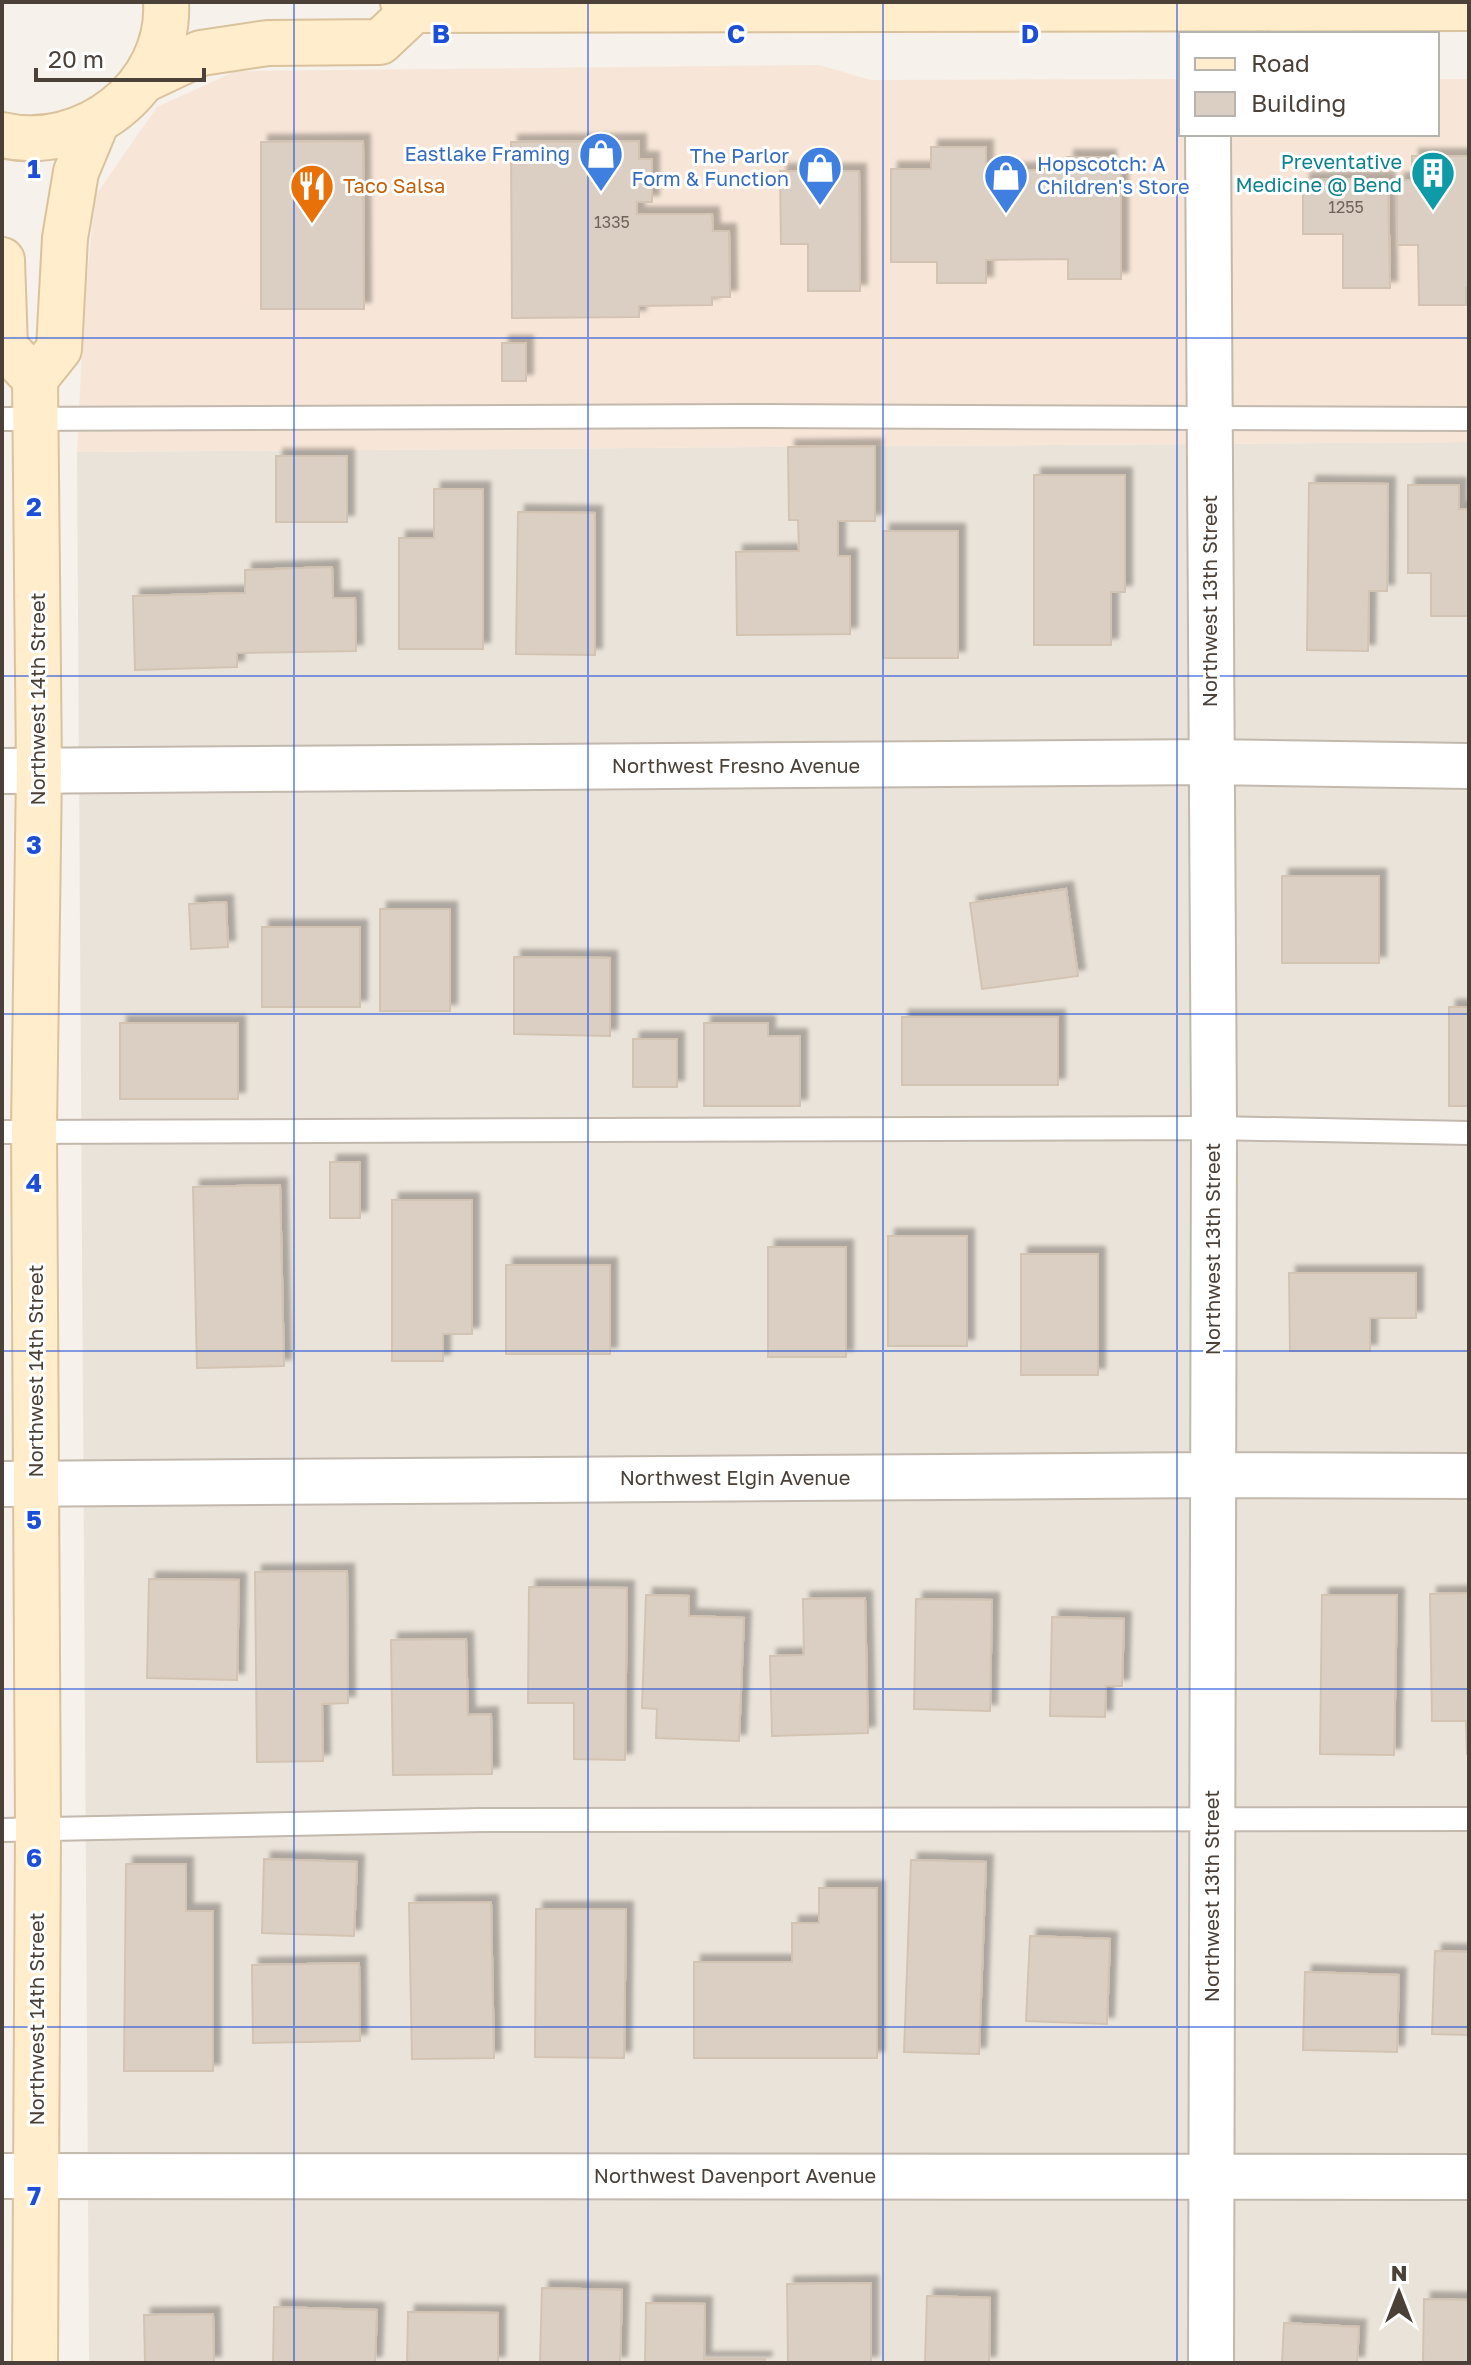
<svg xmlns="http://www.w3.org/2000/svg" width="1471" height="2365" viewBox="0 0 1471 2365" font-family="'Golos Text',sans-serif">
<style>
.residential{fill:#eae3d9}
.commercial{fill:#f7e6d7}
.building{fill:#dbcfc3;stroke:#d3c3b3;stroke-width:2;filter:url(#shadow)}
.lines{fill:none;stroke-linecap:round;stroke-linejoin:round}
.lane-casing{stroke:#c2b8ad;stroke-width:26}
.street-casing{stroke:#c2b8ad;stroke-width:48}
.secondary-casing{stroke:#dac29c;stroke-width:48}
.lane{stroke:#fff;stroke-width:22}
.street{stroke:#fff;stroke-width:44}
.secondary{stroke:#ffedcc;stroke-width:44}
.grid{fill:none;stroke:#1d4ed8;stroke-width:2;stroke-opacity:0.55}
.labels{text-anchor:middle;stroke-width:6;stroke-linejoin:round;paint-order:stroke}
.number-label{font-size:16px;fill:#6f645b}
.shop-label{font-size:20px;fill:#366cbe;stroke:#fff;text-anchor:end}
.culture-label{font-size:20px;fill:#0d838f;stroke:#fff;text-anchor:end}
.food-label{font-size:20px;fill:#c56008;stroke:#fff;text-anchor:start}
.street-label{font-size:20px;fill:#4b4138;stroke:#fff}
.grid-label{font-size:26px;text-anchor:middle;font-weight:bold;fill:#1d4ed8;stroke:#fff;stroke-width:6;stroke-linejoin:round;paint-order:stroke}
</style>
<defs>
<filter id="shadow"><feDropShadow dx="7" dy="-7" stdDeviation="2" flood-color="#0004"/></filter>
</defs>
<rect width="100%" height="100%" fill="#f6f1eb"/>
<!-- residential -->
<path class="residential" d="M 1469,442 L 1469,2363 L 89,2363 L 77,452 Z"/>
<!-- commercial -->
<path class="commercial" d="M 819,65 L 871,80 L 1181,79 L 1181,134 L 1437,134 L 1437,79 L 1469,79 L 1469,442 L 77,452 L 84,309 L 95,196 L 157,107 L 236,71 Z"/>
<!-- building -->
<path class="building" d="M 363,141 L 364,309 L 261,309 L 261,142 Z
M 639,141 L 639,159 L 652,159 L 652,202 L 637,202 L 637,214 L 712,214 L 713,231 L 729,231 L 730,297 L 712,297 L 712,305 L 639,306 L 639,317 L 512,318 L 511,142 Z
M 931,147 L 986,147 L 986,170 L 1067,170 L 1067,157 L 1109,157 L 1109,171 L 1121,171 L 1121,279 L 1068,279 L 1068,259 L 986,260 L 986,283 L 937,283 L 937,262 L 891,262 L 891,169 L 931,169 Z
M 1412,156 L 1469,156 L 1469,288 L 1466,288 L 1466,305 L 1419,305 L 1418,245 L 1397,245 L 1397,180 L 1412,180 Z
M 780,171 L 859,171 L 860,291 L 808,291 L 808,244 L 781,244 Z
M 1388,179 L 1390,288 L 1343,288 L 1343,234 L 1303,234 L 1303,180 Z
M 502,343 L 526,343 L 526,381 L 502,381 Z
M 875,446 L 875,521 L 838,521 L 838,556 L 850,556 L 850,634 L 737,635 L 736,552 L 799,551 L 798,520 L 789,520 L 788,447 Z
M 276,456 L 347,456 L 347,522 L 276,522 Z
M 1034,475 L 1125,475 L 1125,592 L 1111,592 L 1111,645 L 1034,645 Z
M 1309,483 L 1388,484 L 1387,591 L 1369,591 L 1368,651 L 1307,650 Z
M 1408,485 L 1459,485 L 1459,509 L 1469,509 L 1469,616 L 1431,616 L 1431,573 L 1408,573 Z
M 434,489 L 483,489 L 483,649 L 399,649 L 399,538 L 434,538 Z
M 518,512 L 595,513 L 595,655 L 516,654 Z
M 883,531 L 958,531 L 958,658 L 883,658 Z
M 332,567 L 333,598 L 355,598 L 356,651 L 237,653 L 237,667 L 135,670 L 133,596 L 245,593 L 245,570 Z
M 1282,876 L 1379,876 L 1379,963 L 1282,963 Z
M 1066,889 L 1078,976 L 982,989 L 970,903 Z
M 226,902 L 228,947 L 191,949 L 189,904 Z
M 380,909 L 450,909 L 450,1011 L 380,1011 Z
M 262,927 L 360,927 L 360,1007 L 262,1007 Z
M 514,957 L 610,958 L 610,1036 L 514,1034 Z
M 1449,1007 L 1469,1007 L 1469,1106 L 1449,1106 Z
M 902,1017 L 1058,1017 L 1058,1085 L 902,1085 Z
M 120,1023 L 238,1023 L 238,1099 L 120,1099 Z
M 704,1023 L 768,1023 L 768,1036 L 800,1036 L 800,1106 L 704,1106 Z
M 633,1039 L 677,1039 L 677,1087 L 633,1087 Z
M 330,1162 L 360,1162 L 360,1218 L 330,1218 Z
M 280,1185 L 284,1366 L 197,1368 L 193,1187 Z
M 392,1200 L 472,1200 L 472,1334 L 443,1334 L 443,1361 L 392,1361 Z
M 888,1236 L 967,1236 L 967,1346 L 888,1346 Z
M 768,1247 L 846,1247 L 846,1357 L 768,1357 Z
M 1021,1254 L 1098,1254 L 1098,1375 L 1021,1375 Z
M 506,1265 L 610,1265 L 610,1354 L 506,1354 Z
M 1289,1273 L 1416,1273 L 1416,1318 L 1370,1318 L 1370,1351 L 1290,1351 Z
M 347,1571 L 348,1703 L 322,1704 L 323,1761 L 257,1762 L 255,1572 Z
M 149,1579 L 239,1580 L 237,1680 L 147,1678 Z
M 529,1587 L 627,1588 L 625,1760 L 574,1759 L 574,1703 L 528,1703 Z
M 1469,1593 L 1469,1754 L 1467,1754 L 1466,1721 L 1432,1721 L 1430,1594 Z
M 646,1595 L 689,1596 L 689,1616 L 744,1618 L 739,1741 L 656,1738 L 657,1709 L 642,1708 Z
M 1322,1595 L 1397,1595 L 1394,1755 L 1320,1754 Z
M 865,1598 L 868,1733 L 772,1736 L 770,1656 L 804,1655 L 803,1599 Z
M 916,1599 L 992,1600 L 990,1711 L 914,1709 Z
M 1052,1617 L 1124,1619 L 1122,1686 L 1106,1686 L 1105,1717 L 1050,1716 Z
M 466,1639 L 468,1715 L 491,1714 L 492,1774 L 393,1775 L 391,1640 Z
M 264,1859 L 357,1862 L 354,1936 L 262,1933 Z
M 911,1860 L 986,1862 L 979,2054 L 904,2052 Z
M 126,1864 L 186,1864 L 186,1911 L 213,1911 L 213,2071 L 124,2071 Z
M 819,1888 L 877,1888 L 877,2058 L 694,2058 L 694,1962 L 792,1962 L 792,1923 L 819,1923 Z
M 491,1902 L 494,2058 L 412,2059 L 409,1903 Z
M 536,1909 L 626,1909 L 624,2058 L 535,2057 Z
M 1030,1936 L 1110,1939 L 1107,2024 L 1026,2021 Z
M 1435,1951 L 1469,1952 L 1469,2035 L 1432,2034 Z
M 359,1963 L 360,2041 L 253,2043 L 252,1965 Z
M 1305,1972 L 1399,1975 L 1397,2052 L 1303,2050 Z
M 871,2283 L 871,2363 L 788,2363 L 787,2284 Z
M 542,2288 L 622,2290 L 620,2363 L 540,2363 Z
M 927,2296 L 990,2298 L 989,2363 L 925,2363 Z
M 1424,2299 L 1469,2300 L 1469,2363 L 1423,2363 Z
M 646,2303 L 705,2304 L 704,2359 L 765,2359 L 764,2363 L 645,2363 Z
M 274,2307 L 377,2310 L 375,2363 L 273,2363 Z
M 408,2312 L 498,2313 L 498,2363 L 407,2363 Z
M 213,2314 L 214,2363 L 145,2363 L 144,2315 Z
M 1284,2323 L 1359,2327 L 1357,2363 L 1282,2363 Z"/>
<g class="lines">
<!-- lane casing -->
<g class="lane-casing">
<path id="lane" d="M 2,419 L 742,416 L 1469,419
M 2,1132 L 1214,1128 L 1469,1133
M 2,1830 L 482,1820 L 1469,1819"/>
</g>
<!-- street casing -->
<g class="street-casing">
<path id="street" d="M 1208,134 L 1214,1128 L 1211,2363
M 2,771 L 1211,762 L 1469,766
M 2,1484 L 1211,1475 L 1469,1476
M 2,2176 L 1469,2177"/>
</g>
<!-- secondary casing -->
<g class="secondary-casing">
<path id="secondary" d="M 403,2 L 414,10 L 1469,8
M 144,80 L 201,53 L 268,43 L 380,42 L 414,10
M 2,135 C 83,154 171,88 166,2
M 2,260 L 5,347 L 35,379
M 35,2363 L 38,1830 L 34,1130 L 39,771 L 35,379 L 59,349 L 65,238 L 76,172 L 96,124"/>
</g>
<!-- lane -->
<use href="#lane" class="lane"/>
<!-- street -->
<use href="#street" class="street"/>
<!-- secondary -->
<use href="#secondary" class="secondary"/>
</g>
<!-- grid -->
<path class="grid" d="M 294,2 L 294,2363M 588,2 L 588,2363M 883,2 L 883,2363M 1177,2 L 1177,2363M 2,338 L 1469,338M 2,676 L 1469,676M 2,1014 L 1469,1014M 2,1351 L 1469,1351M 2,1689 L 1469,1689M 2,2027 L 1469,2027"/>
<!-- icons -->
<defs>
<g id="shop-pin" transform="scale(2.3)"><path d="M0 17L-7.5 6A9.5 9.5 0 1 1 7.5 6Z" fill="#3f7fe0" stroke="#fff"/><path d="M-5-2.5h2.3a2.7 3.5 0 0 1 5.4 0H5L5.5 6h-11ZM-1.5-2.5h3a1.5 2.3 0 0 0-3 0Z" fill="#fff"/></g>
<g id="building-pin" transform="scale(2.3)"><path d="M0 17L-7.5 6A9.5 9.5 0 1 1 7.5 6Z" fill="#0f9aa8" stroke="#fff"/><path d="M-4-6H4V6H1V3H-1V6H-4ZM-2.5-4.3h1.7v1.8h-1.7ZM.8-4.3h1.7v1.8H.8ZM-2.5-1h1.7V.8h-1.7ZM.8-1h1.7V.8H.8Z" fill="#fff"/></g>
<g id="restaurant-pin" transform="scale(2.3)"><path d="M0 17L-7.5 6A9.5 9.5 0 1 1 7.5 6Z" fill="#e8710a" stroke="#fff"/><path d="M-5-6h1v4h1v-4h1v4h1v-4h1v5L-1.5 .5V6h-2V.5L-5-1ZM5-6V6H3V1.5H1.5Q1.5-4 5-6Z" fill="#fff"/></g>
</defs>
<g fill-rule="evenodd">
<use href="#shop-pin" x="601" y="154"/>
<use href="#shop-pin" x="820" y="168"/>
<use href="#building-pin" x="1433" y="173"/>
<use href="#shop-pin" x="1006" y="176"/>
<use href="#restaurant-pin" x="312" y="186"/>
</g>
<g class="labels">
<!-- number labels -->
<g class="number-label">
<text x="1346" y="213">1255</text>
<text x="612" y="228">1335</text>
</g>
<!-- shop labels -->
<g class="shop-label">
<text x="570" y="161">Eastlake Framing</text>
<text x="789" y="163">The Parlor<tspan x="789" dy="23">Form &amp; Function</tspan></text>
<text x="1037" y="171" text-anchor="start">Hopscotch: A<tspan x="1037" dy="23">Children's Store</tspan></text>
</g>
<!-- culture labels -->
<g class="culture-label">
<text x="1402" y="169">Preventative<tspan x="1402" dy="23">Medicine @ Bend</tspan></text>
</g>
<!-- food labels -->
<g class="food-label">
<text x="343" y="193">Taco Salsa</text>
</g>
<!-- street labels -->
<g class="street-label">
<text transform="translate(1210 601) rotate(-90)" y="7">Northwest 13th Street</text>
<text transform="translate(38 699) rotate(-90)" y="7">Northwest 14th Street</text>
<text x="736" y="773">Northwest Fresno Avenue</text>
<text transform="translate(1213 1249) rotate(-90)" y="7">Northwest 13th Street</text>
<text transform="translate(36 1371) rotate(-90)" y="7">Northwest 14th Street</text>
<text x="735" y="1485">Northwest Elgin Avenue</text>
<text transform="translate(1212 1896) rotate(-90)" y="7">Northwest 13th Street</text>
<text transform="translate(37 2019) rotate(-90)" y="7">Northwest 14th Street</text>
<text x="735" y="2183">Northwest Davenport Avenue</text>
</g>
</g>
<g class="grid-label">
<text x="441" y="43">B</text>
<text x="736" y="43">C</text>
<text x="1030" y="43">D</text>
<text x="34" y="178">1</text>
<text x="34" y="516">2</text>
<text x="34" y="854">3</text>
<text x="34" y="1192">4</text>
<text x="34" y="1529">5</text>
<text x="34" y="1867">6</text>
<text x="34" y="2205">7</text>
</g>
<!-- border -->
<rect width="1471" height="2365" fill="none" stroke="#4b4138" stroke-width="8"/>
<!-- legend -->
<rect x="1179" y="32" width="260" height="104" fill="#ffffff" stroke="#b7b3af" stroke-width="2"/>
<rect x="1195" y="58" width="40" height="12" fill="#ffedcc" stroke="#b7b3af" stroke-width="2"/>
<text x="1251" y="72" font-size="24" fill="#4b4138">Road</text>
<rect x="1195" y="92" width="40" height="24" fill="#dbcfc3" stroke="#b7b3af" stroke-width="2"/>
<text x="1251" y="112" font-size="24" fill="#4b4138">Building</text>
<!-- north arrow -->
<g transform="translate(1399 2293)" stroke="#ffffff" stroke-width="6" paint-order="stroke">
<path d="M0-6L14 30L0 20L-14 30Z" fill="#4b4138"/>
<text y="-12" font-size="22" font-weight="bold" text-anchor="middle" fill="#4b4138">N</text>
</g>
<!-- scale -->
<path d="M36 68v12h168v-12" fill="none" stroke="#4b4138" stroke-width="4"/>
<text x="48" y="68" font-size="24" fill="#4b4138" stroke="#ffffff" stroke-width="6" paint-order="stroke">20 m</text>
</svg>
